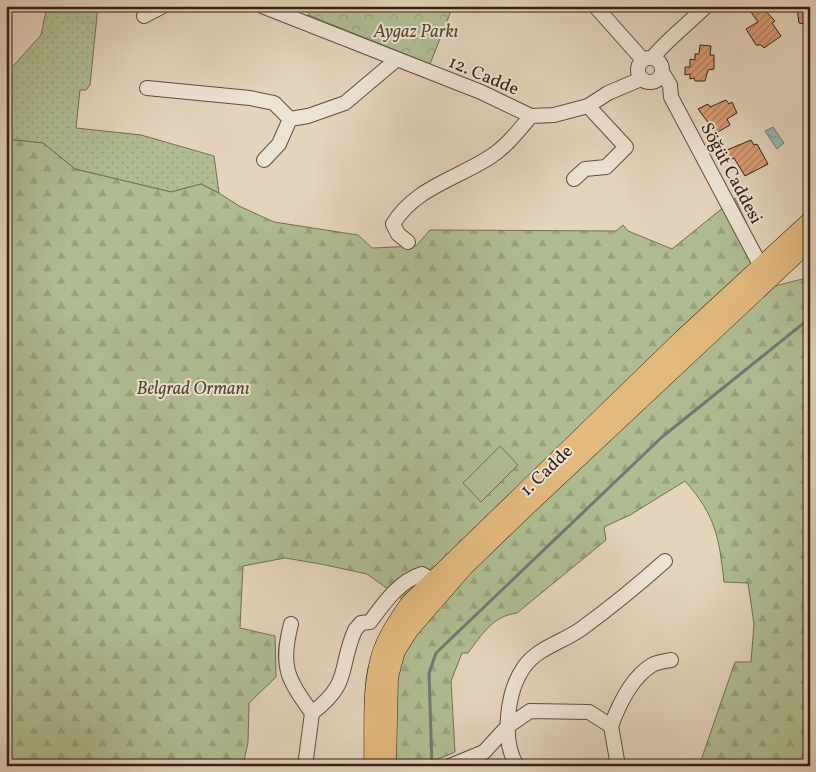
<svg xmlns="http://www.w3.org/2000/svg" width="816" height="772" viewBox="0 0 816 772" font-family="Vollkorn,serif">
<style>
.grass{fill:url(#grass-dots);stroke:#736e54}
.forest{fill:url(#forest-firs);stroke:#736e54}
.park{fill:url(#park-crowns);stroke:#736e54}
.pitch{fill:#b0bd93;stroke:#736e54}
.water{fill:url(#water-ripples);stroke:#6f7a74}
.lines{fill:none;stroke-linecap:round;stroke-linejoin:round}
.stream{stroke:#6f7a74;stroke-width:3}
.building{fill:url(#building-hatch);stroke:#361e15}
.minor-casing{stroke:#624c3f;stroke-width:16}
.major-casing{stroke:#361e15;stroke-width:19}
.minor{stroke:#ede3d3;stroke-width:14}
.major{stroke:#e2ba7e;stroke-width:18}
.labels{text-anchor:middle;stroke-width:4;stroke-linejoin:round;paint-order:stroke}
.park-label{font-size:18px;font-style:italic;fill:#544634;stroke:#ede3d3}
.street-label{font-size:18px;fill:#361e15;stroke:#ede3d3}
</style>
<defs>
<pattern id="grass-dots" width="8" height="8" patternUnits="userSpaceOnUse" patternTransform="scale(1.25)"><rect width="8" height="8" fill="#b0bd93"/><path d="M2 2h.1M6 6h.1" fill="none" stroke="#98a27e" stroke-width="1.8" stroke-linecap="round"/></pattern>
<pattern id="forest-firs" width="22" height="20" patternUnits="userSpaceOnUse" patternTransform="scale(1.25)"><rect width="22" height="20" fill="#b0bd93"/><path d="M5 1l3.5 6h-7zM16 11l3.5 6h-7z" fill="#98a27e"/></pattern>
<pattern id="park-crowns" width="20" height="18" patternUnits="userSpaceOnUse" patternTransform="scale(1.25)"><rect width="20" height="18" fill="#b0bd93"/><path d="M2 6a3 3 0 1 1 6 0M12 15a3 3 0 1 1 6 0" fill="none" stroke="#98a27e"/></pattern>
<pattern id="water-ripples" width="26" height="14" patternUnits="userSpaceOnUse" patternTransform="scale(1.25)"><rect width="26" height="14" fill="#95b8b4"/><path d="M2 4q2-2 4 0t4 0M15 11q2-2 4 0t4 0" fill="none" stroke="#7a9591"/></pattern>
<pattern id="building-hatch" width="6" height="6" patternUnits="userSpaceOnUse" patternTransform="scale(1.25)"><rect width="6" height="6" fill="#da9d75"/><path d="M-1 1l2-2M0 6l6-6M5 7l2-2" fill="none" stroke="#b27f5f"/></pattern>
</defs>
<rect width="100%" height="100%" fill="#e4d4bc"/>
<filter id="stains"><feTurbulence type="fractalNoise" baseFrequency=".004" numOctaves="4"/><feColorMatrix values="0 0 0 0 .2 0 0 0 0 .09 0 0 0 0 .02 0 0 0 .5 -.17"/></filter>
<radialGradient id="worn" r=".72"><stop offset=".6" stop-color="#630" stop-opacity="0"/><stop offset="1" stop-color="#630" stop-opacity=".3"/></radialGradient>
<!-- grass -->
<path class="grass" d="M 47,6 L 98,6 L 90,85 L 86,90 L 80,90 L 76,128 L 141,135 L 214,156 L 219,193 L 201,184 L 171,192 L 75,169 L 43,143 L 6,139 L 6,74 L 41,35 Z"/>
<!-- forest -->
<path class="forest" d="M 6,139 L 43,143 L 75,169 L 171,192 L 201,184 L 219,193 L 239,206 L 274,222 L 358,235 L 372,248 L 416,246 L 430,230 L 616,231 L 623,225 L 628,231 L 672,249 L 735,198 L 775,286 L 810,277 L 810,766 L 699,766 L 735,662 L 751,662 L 754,624 L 748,583 L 724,582 C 719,537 716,516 685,481 L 630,515 L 604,527 L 606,540 L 517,613 C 493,616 482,634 468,653 L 462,653 L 451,681 L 455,752 C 427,766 398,765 367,765 C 366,739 362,694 368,668 C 374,642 390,621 402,599 L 367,574 L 321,564 L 285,558 L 243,566 L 240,628 L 275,636 L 276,677 L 249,703 L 248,742 L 243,766 L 6,766 Z"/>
<!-- park -->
<path class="park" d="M 312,6 L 453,6 L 430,64 L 308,15 Z"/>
<!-- pitch -->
<path class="pitch" d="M 500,446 L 518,465 L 481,502 L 463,483 Z"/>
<!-- water -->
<path class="water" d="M 773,127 L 784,143 L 777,149 L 765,131 Z"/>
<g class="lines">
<!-- stream -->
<path class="stream" d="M 432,766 L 429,673 L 436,653 L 662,437 L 810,318"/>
</g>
<!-- building -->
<path class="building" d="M 762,7 L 775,21 L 772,23 L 781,36 L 764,48 L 761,45 L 756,45 L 746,29 L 758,22 L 751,12 Z
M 810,7 L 810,25 L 799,23 L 797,8 Z
M 700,45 L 711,46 L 710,55 L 714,55 L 714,69 L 708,70 L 705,81 L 695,81 L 694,78 L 690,79 L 690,74 L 685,75 L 685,67 L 690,67 L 690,59 L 695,60 L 695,54 L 699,54 Z
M 726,100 L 729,104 L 732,102 L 737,113 L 727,119 L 730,125 L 716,133 L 698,109 L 708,104 L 710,107 Z
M 751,140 L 754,145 L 757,144 L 768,164 L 745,176 L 734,158 L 725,163 L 720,153 Z"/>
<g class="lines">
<!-- minor casing -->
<g class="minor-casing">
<path id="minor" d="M 262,6 L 481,92 L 531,116 L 554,115 L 588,106 L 608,93 L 641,79
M 596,7 L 643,60
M 144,16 L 163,6
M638 70a12 12 0 1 1 24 0a12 12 0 1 1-24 0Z
M 652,58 C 668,39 688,24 706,6
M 662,72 L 670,85 L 671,97 L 765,274
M 147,88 L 250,98 L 274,103 L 290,119 L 308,116 L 345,103 L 396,60
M 264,160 L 279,144 L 290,119
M 574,179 L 585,169 L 606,167 L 626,147 L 588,106
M 408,242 L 398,234 L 393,224 C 415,188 456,179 490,157 C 506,147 519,130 531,116
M 291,624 C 280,667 287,678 312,713
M 611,726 C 619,704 631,678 652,665 C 657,662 665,661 671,660
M 305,766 L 312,713 C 352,682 338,669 355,630 L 361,623 L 370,622 C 384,603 399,581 422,574 L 440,584
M 450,766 L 484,752 L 507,727 L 530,711 L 589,712 L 611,726 L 618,766
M 517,766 C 501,740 507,691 524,667 C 537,648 563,642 581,629 C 610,608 638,585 665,561"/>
</g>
<!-- major casing -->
<g class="major-casing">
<path id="major" d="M 373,766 C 374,733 371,698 378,666 C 382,643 396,623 409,604 L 683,338 L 810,221
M 387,766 L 389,677 L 396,651 L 410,629 L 464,567 L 524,509 L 810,241"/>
</g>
<!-- minor -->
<use href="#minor" class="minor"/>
<!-- major -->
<use href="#major" class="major"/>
</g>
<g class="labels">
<!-- park labels -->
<g class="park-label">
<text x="416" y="37">Aygaz Parkı</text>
<text x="193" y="394">Belgrad Ormanı</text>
</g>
<!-- street labels -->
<g class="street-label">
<text transform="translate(484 75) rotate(23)" y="6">12. Cadde</text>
<text transform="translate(732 173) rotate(62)" y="6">Söğüt Caddesi</text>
<text transform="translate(546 470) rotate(-44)" y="6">1. Cadde</text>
</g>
</g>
<!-- margin -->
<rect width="816" height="772" fill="none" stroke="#e4d4bc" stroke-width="25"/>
<rect x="8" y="8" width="801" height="757" fill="none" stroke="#361e15" stroke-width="2.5"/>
<rect x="12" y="12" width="791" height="747" fill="none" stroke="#361e15"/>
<rect width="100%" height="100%" filter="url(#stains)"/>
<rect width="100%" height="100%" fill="url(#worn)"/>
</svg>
